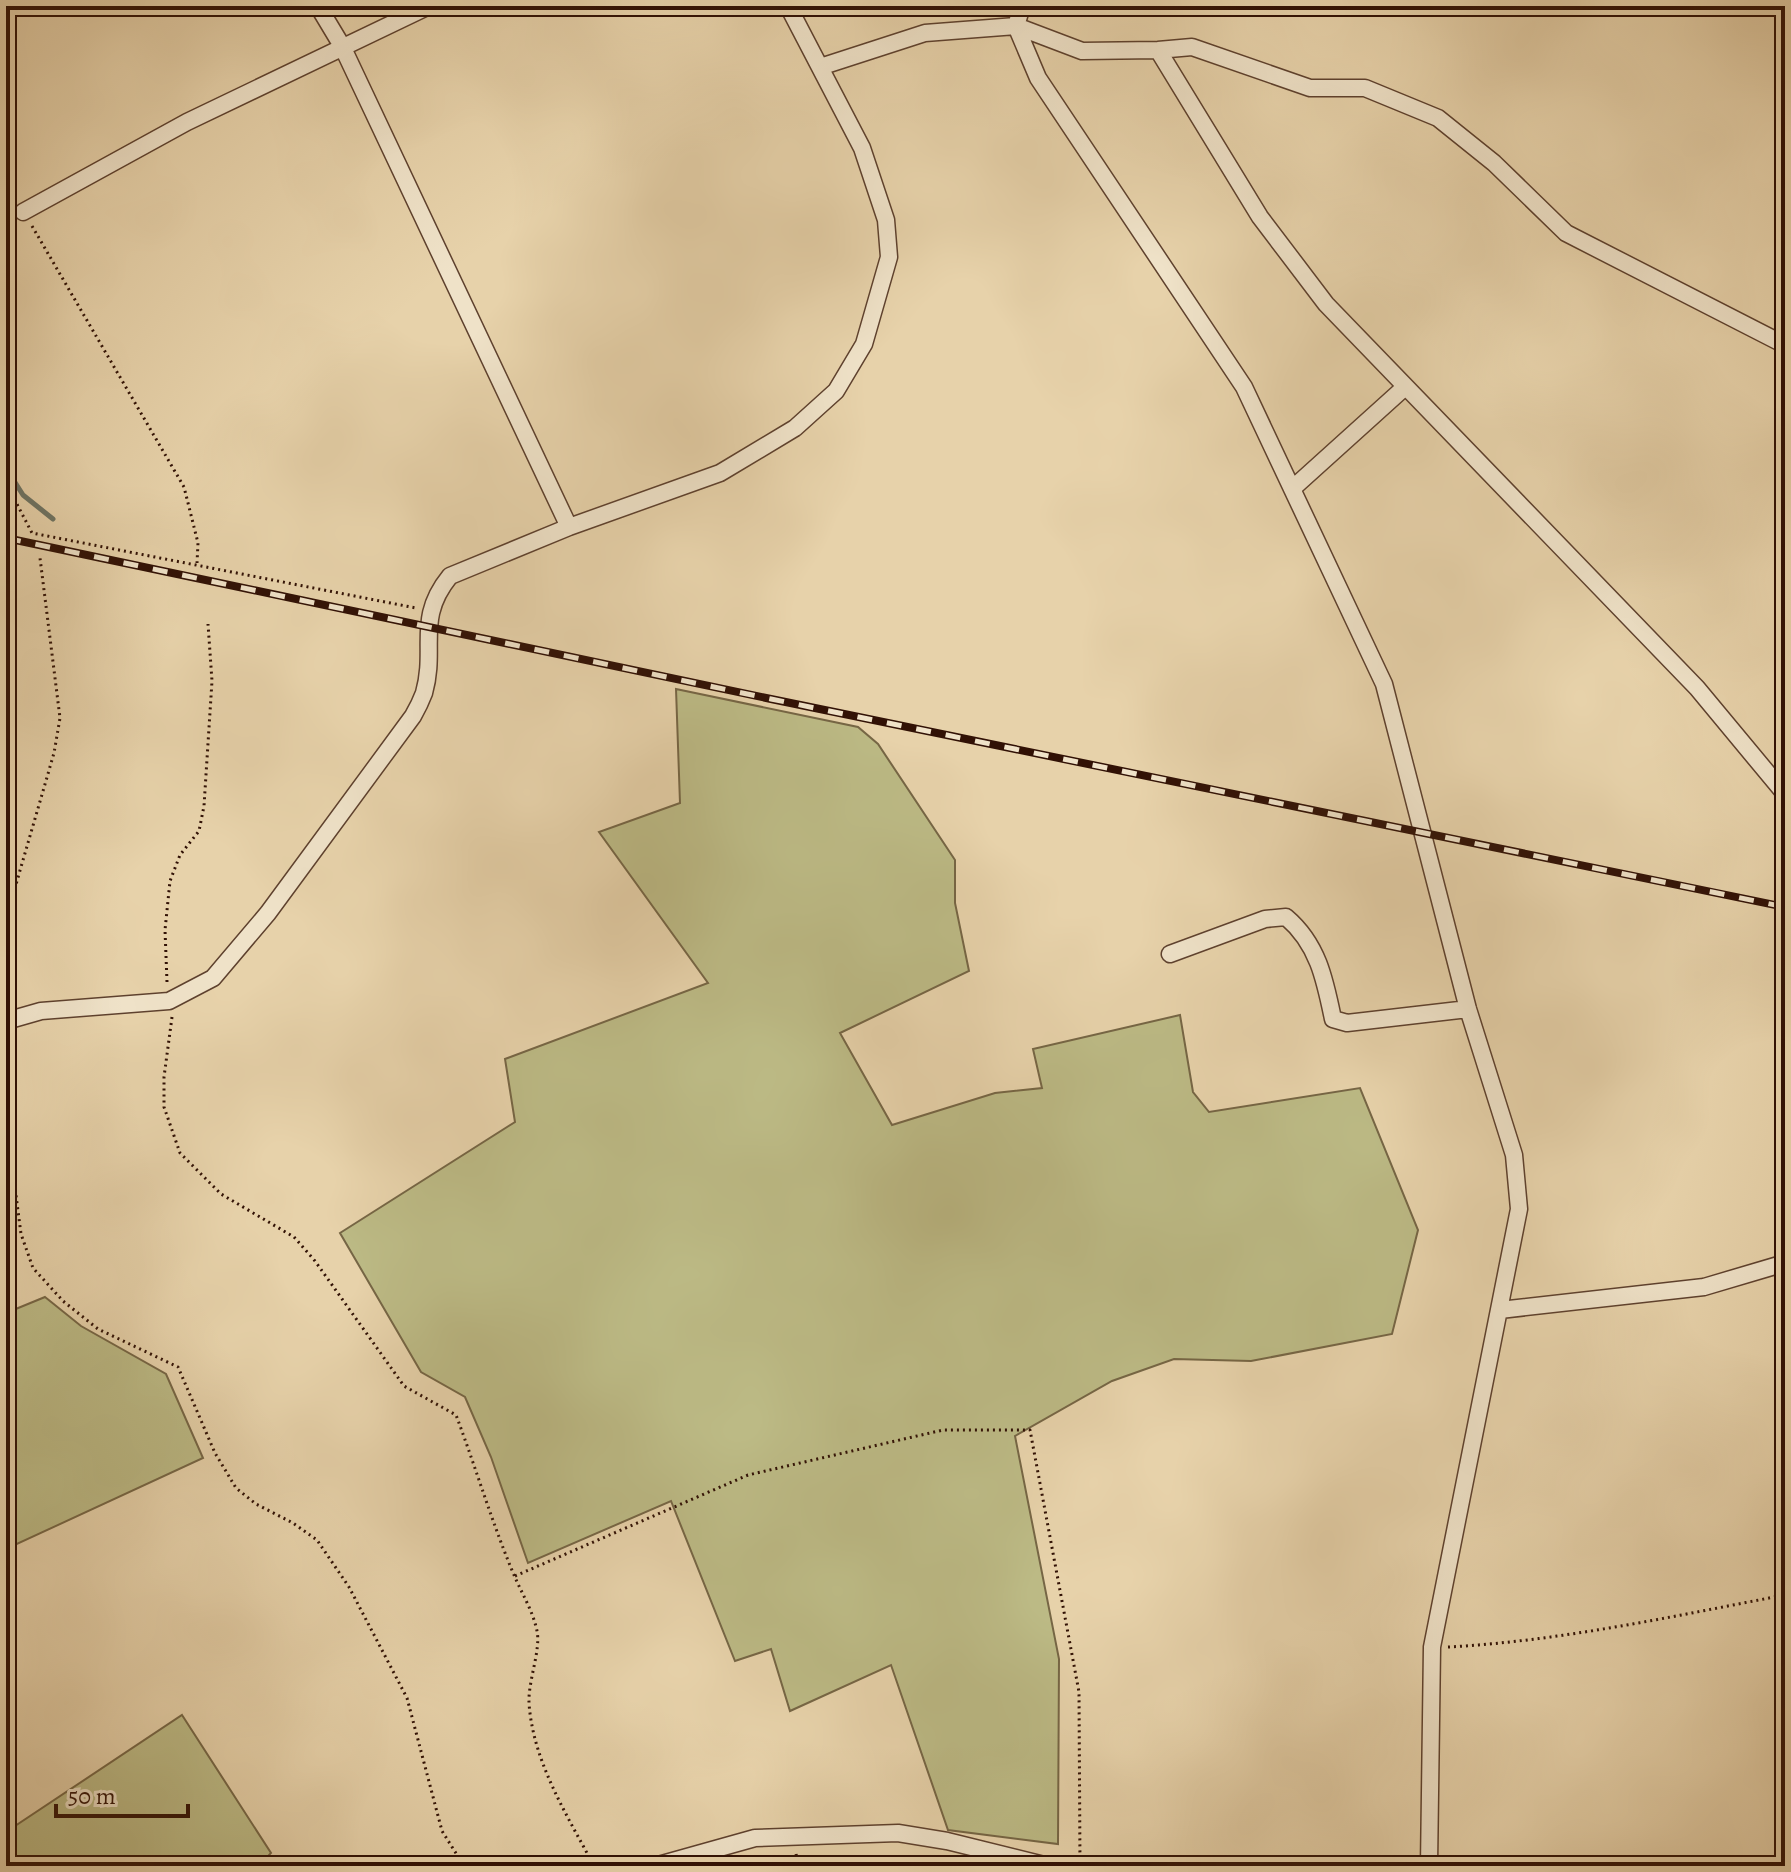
<svg xmlns="http://www.w3.org/2000/svg" width="1791" height="1872" viewBox="0 0 1791 1872" font-family="Alegreya,serif">
<style>
.green{fill:#bcba85;stroke:#766645;stroke-width:2}
.lines{fill:none;stroke-linecap:round;stroke-linejoin:round}
.stream{stroke:#6e7565;stroke-width:5}
.street-casing{stroke:#5e412e;stroke-width:19}
.path{stroke:#311105;stroke-width:3;stroke-dasharray:2 4;stroke-linecap:butt}
.street{stroke:#efe2c8;stroke-width:16}
.rail-casing{stroke:#311105;stroke-width:8}
.rail{stroke:#efe2c8;stroke-width:5;stroke-dasharray:15;stroke-linecap:butt}
</style>
<rect width="100%" height="100%" fill="#e7d2aa"/>
<filter id="stains"><feTurbulence type="fractalNoise" baseFrequency=".0025" numOctaves="4"/><feColorMatrix values="0 0 0 0 .2 0 0 0 0 .09 0 0 0 0 .02 0 0 0 .5 -.17"/></filter>
<radialGradient id="worn" r=".72"><stop offset=".6" stop-color="#630" stop-opacity="0"/><stop offset="1" stop-color="#630" stop-opacity=".3"/></radialGradient>
<!-- green -->
<path class="green" d="M 676,689 L 858,727 L 878,744 L 955,860 L 955,903 L 969,971 L 840,1033 L 892,1125 L 995,1093 L 1042,1088 L 1033,1049 L 1180,1015 L 1193,1092 L 1209,1112 L 1360,1088 L 1418,1230 L 1392,1334 L 1251,1361 L 1174,1359 L 1112,1381 L 1015,1436 L 1059,1659 L 1058,1844 L 948,1830 L 891,1665 L 790,1711 L 771,1649 L 735,1661 L 671,1501 L 528,1563 L 491,1457 L 465,1397 L 421,1372 L 340,1233 L 515,1122 L 505,1059 L 708,983 L 599,832 L 680,803 Z
M 45,1297 L 81,1326 L 166,1374 L 203,1458 L 6,1549 L 6,1313 Z
M 182,1715 L 271,1853 L 259,1866 L 6,1866 L 6,1832 Z"/>
<g class="lines">
<!-- stream -->
<path class="stream" d="M 6,468 L 23,495 L 53,519"/>
<!-- street casing -->
<g class="street-casing">
<path id="street" d="M 318,6 L 342,46 L 569,527
M 1022,6 L 1016,26 L 1038,78 L 1244,387 L 1384,684 L 1468,1009 L 1514,1155 L 1519,1209 L 1432,1647 L 1429,1866
M 1158,50 L 1260,217 L 1326,304 L 1697,688 L 1785,794
M 820,67 L 925,33 L 1016,26 L 1082,51 L 1158,50 L 1192,47 L 1310,88 L 1365,88 L 1438,118 L 1494,163 L 1566,233 L 1785,345
M 23,212 L 187,122 L 429,6
M 1292,489 L 1405,387
M 1170,954 L 1265,919 L 1286,917 C 1318,944 1325,980 1333,1019 L 1347,1023 L 1468,1009
M 6,1021 L 41,1011 L 169,1001 L 213,978 L 268,913 L 413,716 C 417,709 421,701 424,693 C 437,647 415,619 450,576 L 569,527 L 720,473 L 795,428 L 836,391 L 864,344 L 889,257 L 886,220 L 862,148 L 788,6
M 1500,1310 L 1704,1287 L 1785,1263
M 655,1866 L 755,1838 L 898,1833 L 947,1841 L 1048,1866"/>
</g>
<!-- path -->
<path class="path" d="M 6,193 L 13,201
M 32,226 L 184,487 L 198,543 L 197,563
M 6,483 L 32,533 L 416,608
M 167,982 L 165,930 L 170,881 L 180,855 L 199,831 L 204,806 L 212,681 L 208,624
M 11,1002 L 8,912 L 54,753 L 60,718 L 40,558
M 172,1017 L 164,1077 L 164,1107 L 180,1153 L 221,1194 L 294,1237 L 315,1261 L 404,1386 L 456,1415 C 476,1468 492,1523 514,1575 C 522,1594 533,1611 537,1631 C 541,1650 528,1681 529,1703 C 533,1762 567,1815 594,1866
M 6,1118 L 21,1234 L 33,1268 L 63,1301 L 98,1329 L 178,1367 L 215,1453 L 236,1488 L 256,1504 L 293,1523 L 317,1540 L 349,1587 L 407,1698 L 442,1831 L 464,1866
M 515,1576 L 748,1475 L 943,1430 L 1030,1430 L 1079,1692 L 1080,1866
M 1448,1647 C 1561,1641 1674,1616 1785,1595
M 796,1854 L 799,1866"/>
<!-- street -->
<use href="#street" class="street"/>
<!-- rail casing -->
<g class="rail-casing">
<path id="rail" d="M 6,538 L 771,699 L 1785,907"/>
</g>
<!-- rail -->
<use href="#rail" class="rail"/>
</g>
<!-- margin -->
<rect width="1791" height="1872" fill="none" stroke="#e7d2aa" stroke-width="32"/>
<rect x="8" y="8" width="1775" height="1856" fill="none" stroke="#311105" stroke-width="4"/>
<rect x="16" y="16" width="1759" height="1840" fill="none" stroke="#311105" stroke-width="2"/>
<!-- scale -->
<path d="M56 1804v12h132v-12" fill="none" stroke="#311105" stroke-width="4"/>
<text x="68" y="1804" font-size="24" fill="#311105" stroke="#efe2c8" stroke-width="6" paint-order="stroke">50 m</text>
<rect width="100%" height="100%" filter="url(#stains)"/>
<rect width="100%" height="100%" fill="url(#worn)"/>
</svg>
